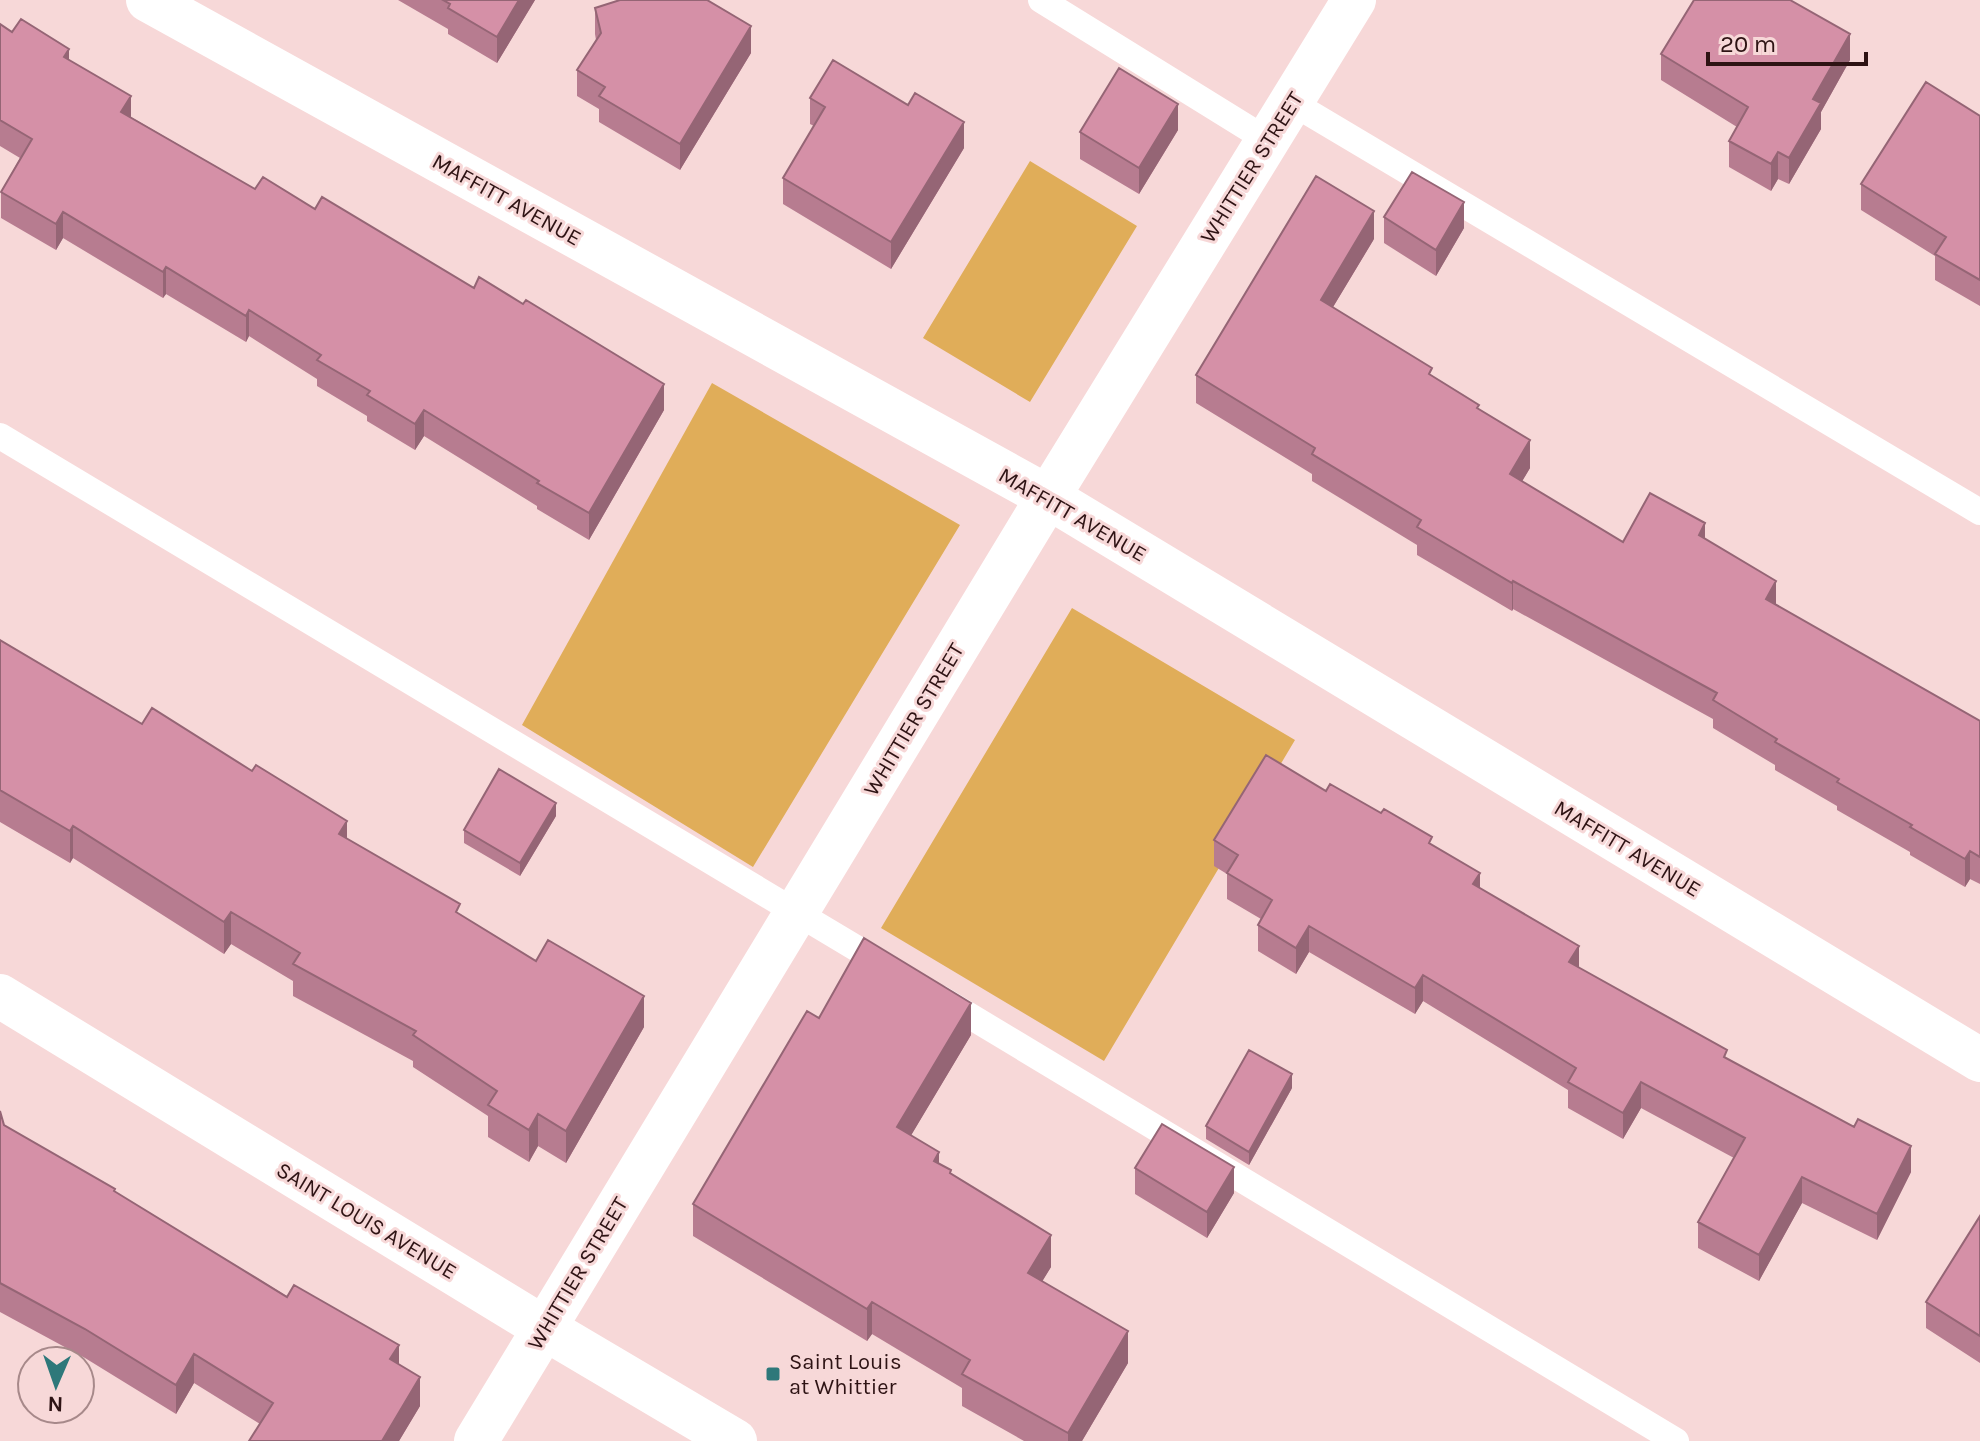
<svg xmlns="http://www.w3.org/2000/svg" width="1980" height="1441" viewBox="0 0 1980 1441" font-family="Karla,sans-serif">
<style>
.green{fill:#e0ad59}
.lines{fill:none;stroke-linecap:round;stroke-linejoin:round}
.service{stroke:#fff;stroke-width:26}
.minor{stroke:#fff;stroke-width:44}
.tertiary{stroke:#fff;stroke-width:44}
.wall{fill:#b77c90}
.shaded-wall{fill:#956575}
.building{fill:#d590a7;stroke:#956575;stroke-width:2}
.poi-dot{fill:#2e787a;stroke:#f7d8d8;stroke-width:3}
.labels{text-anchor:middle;stroke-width:6;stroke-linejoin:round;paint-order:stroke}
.street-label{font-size:22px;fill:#2e1314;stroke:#f7d8d8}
.poi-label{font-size:22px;fill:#2e1314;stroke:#f7d8d8;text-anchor:start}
</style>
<rect width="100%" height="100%" fill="#f7d8d8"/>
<!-- green -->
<path class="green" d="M 1030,161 L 1137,226 L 1030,402 L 923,338 Z
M 712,383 L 960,525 L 753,867 L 522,725 Z
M 1072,608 L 1295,740 L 1104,1061 L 881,928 Z"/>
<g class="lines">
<!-- service -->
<path class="service" d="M 1041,0 L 1267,140
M 1291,102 L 1980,512
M 0,436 L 886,966
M 940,998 L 1676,1441"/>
<!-- minor -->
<path class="minor" d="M 148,0 L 1048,497 L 1980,1060
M 476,1441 L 1048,497 L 1354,0"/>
<!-- tertiary -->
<path class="tertiary" d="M 0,996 L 544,1328 L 735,1441"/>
</g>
<!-- wall -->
<path class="wall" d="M 398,0 L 535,0 L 497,63 L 448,34 L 448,29 Z
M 595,8 L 751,53 L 680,170 L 599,122 L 599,109 L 577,96 L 577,70 L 596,40 L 595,34 Z
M 0,24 L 12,32 L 69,60 L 131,117 L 255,189 L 315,209 L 664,410 L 589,540 L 537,509 L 537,506 L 424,436 L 415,450 L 367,421 L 367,416 L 317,386 L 317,379 L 249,336 L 246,342 L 166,294 L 163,298 L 63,238 L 56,250 L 1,218 L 1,192 L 20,158 L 0,146 Z
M 1661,54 L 1850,60 L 1821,112 L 1821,129 L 1789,184 L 1778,179 L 1771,191 L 1729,167 L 1729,141 L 1737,127 L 1661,80 Z
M 810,98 L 964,148 L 891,269 L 783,204 L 783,178 L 814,126 L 810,124 Z
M 1980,116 L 1980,306 L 1935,280 L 1935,256 L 1861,210 L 1861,184 Z
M 1178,130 L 1139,194 L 1080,159 L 1080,132 Z
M 1384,217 L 1464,228 L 1436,276 L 1384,243 Z
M 1374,239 L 1333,307 L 1479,410 L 1530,468 L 1522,481 L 1623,542 L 1705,538 L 1776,605 L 1980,721 L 1980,884 L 1970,879 L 1965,887 L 1910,855 L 1910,852 L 1837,810 L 1837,806 L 1775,770 L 1775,765 L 1713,728 L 1713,719 L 1513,609 L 1512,611 L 1417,555 L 1417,545 L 1312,481 L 1312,474 L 1196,403 L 1196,375 Z
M 0,640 L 142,724 L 347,839 L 460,915 L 644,1027 L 566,1163 L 538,1146 L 529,1162 L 488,1137 L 488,1116 L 413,1067 L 413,1061 L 293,996 L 293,981 L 231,944 L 224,954 L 73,858 L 70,863 L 0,822 Z
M 1326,791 L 1432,845 L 1480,888 L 1579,968 L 1911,1172 L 1877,1240 L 1802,1203 L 1759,1281 L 1698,1248 L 1698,1222 L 1734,1158 L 1641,1108 L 1623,1139 L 1568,1108 L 1568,1090 L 1423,1001 L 1415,1014 L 1309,952 L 1296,974 L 1258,951 L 1258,925 L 1261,919 L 1227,899 L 1227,874 L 1214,866 L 1214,840 Z
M 556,816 L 520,876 L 464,843 L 464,830 Z
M 819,1018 L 971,1035 L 911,1135 L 939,1164 L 1051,1267 L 1042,1281 L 1128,1363 L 1082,1441 L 1024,1441 L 962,1406 L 962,1388 L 872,1334 L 867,1341 L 693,1236 L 693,1204 Z
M 1292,1088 L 1249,1165 L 1206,1139 L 1206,1126 Z
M 0,1111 L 4,1125 L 399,1364 L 420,1406 L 399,1441 L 249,1441 L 260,1424 L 194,1383 L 176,1414 L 85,1358 L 0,1312 Z
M 1135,1168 L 1234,1193 L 1207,1238 L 1135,1194 Z
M 1980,1216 L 1980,1363 L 1926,1328 L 1926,1302 Z"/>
<!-- shaded-wall -->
<path class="shaded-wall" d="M 519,0 L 535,0 L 497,63 L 497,37 Z
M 751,26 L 751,53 L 680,170 L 680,144 Z
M 1850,34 L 1850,60 L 1821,112 L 1821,129 L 1789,184 L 1789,158 L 1813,99 Z
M 69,49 L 69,75 L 64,57 Z
M 131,96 L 131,122 L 121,112 Z
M 1178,104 L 1178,130 L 1139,194 L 1139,168 Z
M 964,122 L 964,148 L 891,269 L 891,242 Z
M 1778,152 L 1778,179 L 1771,191 L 1771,164 Z
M 1464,202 L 1464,228 L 1436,276 L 1436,250 Z
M 1374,211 L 1374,239 L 1321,327 L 1321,300 Z
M 63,212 L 63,238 L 56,250 L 56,224 Z
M 166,267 L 166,294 L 163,298 L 163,272 Z
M 249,310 L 249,336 L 246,342 L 246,316 Z
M 664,384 L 664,410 L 589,540 L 589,513 Z
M 424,410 L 424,436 L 415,450 L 415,424 Z
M 1530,440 L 1530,468 L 1510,502 L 1510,474 Z
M 1705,523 L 1705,551 L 1699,535 Z
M 1513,581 L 1513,609 L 1512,611 L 1512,583 Z
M 1776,581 L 1776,608 L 1766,599 Z
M 556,803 L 556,816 L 520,876 L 520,863 Z
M 347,821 L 347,852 L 339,834 Z
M 73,826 L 73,858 L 70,863 L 70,831 Z
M 1970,851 L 1970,879 L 1965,887 L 1965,859 Z
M 1480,873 L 1480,899 L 1473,884 Z
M 231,912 L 231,944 L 224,954 L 224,922 Z
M 1309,926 L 1309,952 L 1296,974 L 1296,948 Z
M 1579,946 L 1579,972 L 1569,962 Z
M 1423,975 L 1423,1001 L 1415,1014 L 1415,988 Z
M 644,996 L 644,1027 L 566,1163 L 566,1131 Z
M 971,1003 L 971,1035 L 897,1159 L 897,1127 Z
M 1292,1074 L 1292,1088 L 1249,1165 L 1249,1152 Z
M 1641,1082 L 1641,1108 L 1623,1139 L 1623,1113 Z
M 538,1114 L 538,1146 L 529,1162 L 529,1130 Z
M 1911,1146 L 1911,1172 L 1877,1240 L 1877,1214 Z
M 939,1152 L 939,1184 L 934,1161 Z
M 1234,1167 L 1234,1193 L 1207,1238 L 1207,1212 Z
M 1802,1177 L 1802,1203 L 1759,1281 L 1759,1255 Z
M 1051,1235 L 1051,1267 L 1028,1305 L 1028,1273 Z
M 872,1302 L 872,1334 L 867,1341 L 867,1309 Z
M 1128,1331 L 1128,1363 L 1082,1441 L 1068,1441 L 1068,1433 Z
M 399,1345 L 399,1374 L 390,1359 Z
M 194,1354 L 194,1383 L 176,1414 L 176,1385 Z
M 420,1377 L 420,1406 L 399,1441 L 382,1441 Z"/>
<!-- building -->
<path class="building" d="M 443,0 L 519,0 L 497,37 L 448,8 L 450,4 Z
M 620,0 L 707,0 L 751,26 L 680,144 L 599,96 L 605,87 L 577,70 L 601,33 L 595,8 Z
M 1694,0 L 1790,0 L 1850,34 L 1813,99 L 1821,103 L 1789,158 L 1778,152 L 1771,164 L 1729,141 L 1748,107 L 1661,54 Z
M 21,19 L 69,49 L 64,57 L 131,96 L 121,112 L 255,189 L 263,177 L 315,209 L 322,197 L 474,288 L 479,277 L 523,304 L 526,300 L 664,384 L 589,513 L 537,483 L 539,481 L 424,410 L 415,424 L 367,395 L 370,391 L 317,360 L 321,355 L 249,310 L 246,316 L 166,267 L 163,272 L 63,212 L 56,224 L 1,192 L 32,139 L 0,120 L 0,24 L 12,32 Z
M 833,60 L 908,105 L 915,93 L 964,122 L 891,242 L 783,178 L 825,107 L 810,98 Z
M 1119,68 L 1178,104 L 1139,168 L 1080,132 Z
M 1926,82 L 1980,116 L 1980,280 L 1935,254 L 1946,237 L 1861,184 Z
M 1412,172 L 1464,202 L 1436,250 L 1384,217 Z
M 1316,176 L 1374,211 L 1321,300 L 1432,368 L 1429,374 L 1479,405 L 1477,408 L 1530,440 L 1510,474 L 1623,542 L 1650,493 L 1705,523 L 1699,535 L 1776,581 L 1766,599 L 1980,721 L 1980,857 L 1970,851 L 1965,859 L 1910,827 L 1912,825 L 1837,782 L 1839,779 L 1775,742 L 1777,739 L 1713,700 L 1717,693 L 1513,581 L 1512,583 L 1417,527 L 1421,520 L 1312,454 L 1315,448 L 1196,375 Z
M 0,640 L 142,724 L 152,708 L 252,771 L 256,765 L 347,821 L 339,834 L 460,904 L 456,912 L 536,961 L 548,940 L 644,996 L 566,1131 L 538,1114 L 529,1130 L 488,1105 L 497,1091 L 413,1035 L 416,1031 L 293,964 L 300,953 L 231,912 L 224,922 L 73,826 L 70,831 L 0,790 Z
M 1266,755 L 1326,791 L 1330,784 L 1381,813 L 1384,809 L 1432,837 L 1429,843 L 1480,873 L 1473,884 L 1579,946 L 1569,962 L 1727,1050 L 1724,1057 L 1854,1127 L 1858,1119 L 1911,1146 L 1877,1214 L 1802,1177 L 1759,1255 L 1698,1222 L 1745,1138 L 1641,1082 L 1623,1113 L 1568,1082 L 1576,1068 L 1423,975 L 1415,988 L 1309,926 L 1296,948 L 1258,925 L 1272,900 L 1227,873 L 1238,855 L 1214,840 Z
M 499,769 L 556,803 L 520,863 L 464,830 Z
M 864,938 L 971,1003 L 897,1127 L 939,1152 L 934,1161 L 951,1170 L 950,1173 L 1051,1235 L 1028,1273 L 1128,1331 L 1068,1433 L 962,1374 L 970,1360 L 872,1302 L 867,1309 L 693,1204 L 807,1011 L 819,1018 Z
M 1249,1050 L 1292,1074 L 1249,1152 L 1206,1126 Z
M 0,1111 L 4,1125 L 115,1189 L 114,1191 L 287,1297 L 294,1285 L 399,1345 L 390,1359 L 420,1377 L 382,1441 L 249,1441 L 273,1403 L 194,1354 L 176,1385 L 85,1329 L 0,1283 Z
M 1162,1124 L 1234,1167 L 1207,1212 L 1135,1168 Z
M 1980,1216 L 1980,1336 L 1926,1302 Z"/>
<!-- markers -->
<rect class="poi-dot" x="765" y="1366" width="16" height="16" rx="4"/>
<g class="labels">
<!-- street labels -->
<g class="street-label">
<text transform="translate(1251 167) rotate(-58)" y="8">WHITTIER STREET</text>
<text transform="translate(507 199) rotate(29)" y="8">MAFFITT AVENUE</text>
<text transform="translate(1073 514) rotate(30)" y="8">MAFFITT AVENUE</text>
<text transform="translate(913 719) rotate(-59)" y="8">WHITTIER STREET</text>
<text transform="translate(1628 848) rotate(31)" y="8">MAFFITT AVENUE</text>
<text transform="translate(367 1220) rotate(31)" y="8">SAINT LOUIS AVENUE</text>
<text transform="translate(577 1273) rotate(-59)" y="8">WHITTIER STREET</text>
</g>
<!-- poi labels -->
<g class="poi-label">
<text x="789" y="1369">Saint Louis<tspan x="789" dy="25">at Whittier</tspan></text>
</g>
</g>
<!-- north arrow -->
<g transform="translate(56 1385) rotate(182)"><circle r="38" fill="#f7d8d8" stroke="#a7898a" stroke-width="2"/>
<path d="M0-6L14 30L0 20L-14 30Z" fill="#2e787a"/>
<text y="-12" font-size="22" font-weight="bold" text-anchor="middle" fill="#2e1314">N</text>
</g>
<!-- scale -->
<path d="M1708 52v12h158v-12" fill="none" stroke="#2e1314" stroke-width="4"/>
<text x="1720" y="52" font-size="24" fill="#2e1314" stroke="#f7d8d8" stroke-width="6" paint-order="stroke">20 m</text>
</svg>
